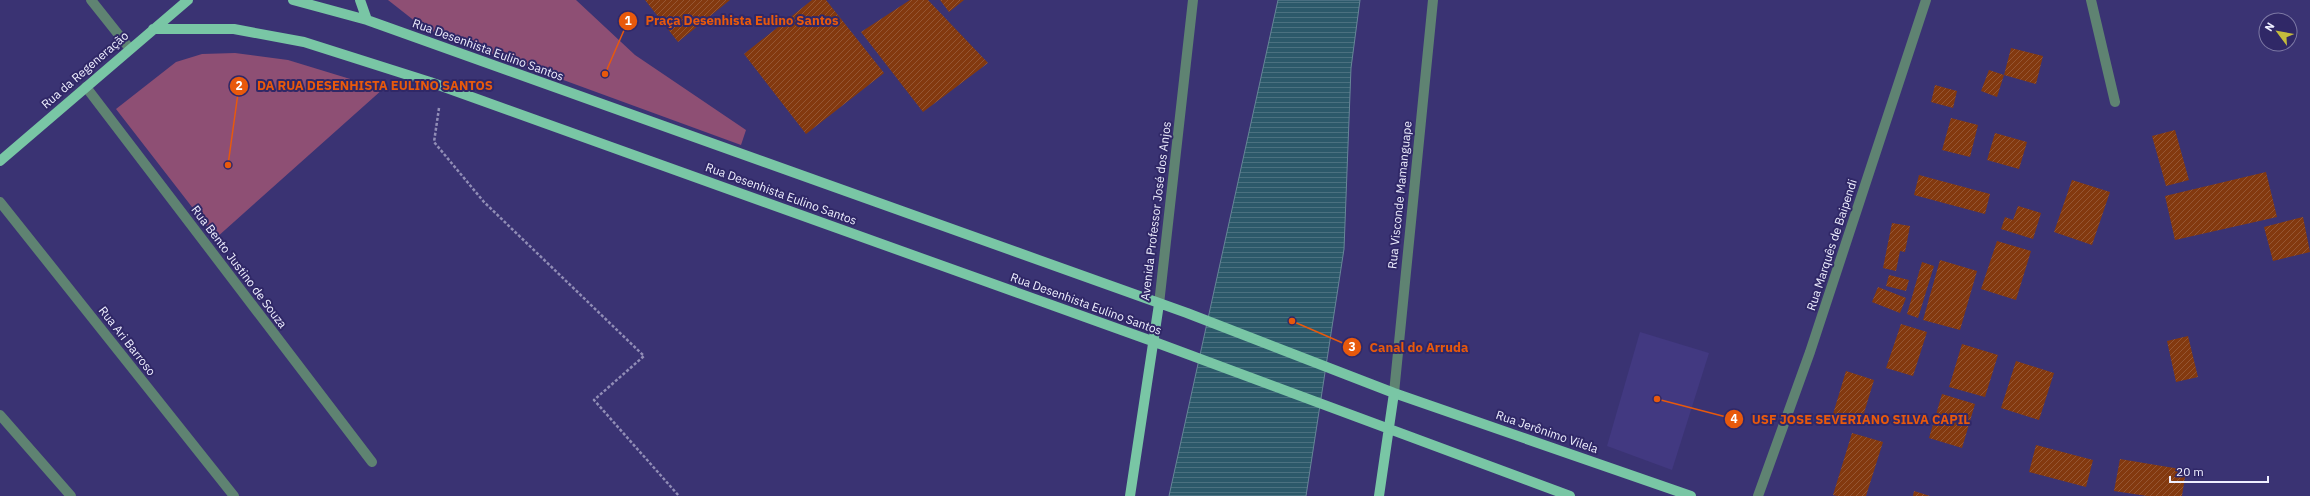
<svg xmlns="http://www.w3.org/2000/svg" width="2310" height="496" viewBox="0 0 2310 496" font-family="'IBM Plex Sans',sans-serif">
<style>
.built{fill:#423981}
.green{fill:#8e4f74}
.water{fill:url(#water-rules);stroke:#668697}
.building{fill:url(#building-hatch)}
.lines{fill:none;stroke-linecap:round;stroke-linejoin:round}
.path{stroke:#918db6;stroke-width:2.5;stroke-dasharray:3 2;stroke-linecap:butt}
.minor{stroke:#5f8372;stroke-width:10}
.major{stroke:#79c6a5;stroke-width:10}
.labels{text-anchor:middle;stroke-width:4;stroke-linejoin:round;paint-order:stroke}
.street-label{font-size:12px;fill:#efefff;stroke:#302867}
.leader{fill:none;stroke:#e8590c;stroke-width:1.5}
.callout-dot{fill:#e8590c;stroke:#302867;stroke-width:1.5}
.mark-label{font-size:12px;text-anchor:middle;font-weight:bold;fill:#fff}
.callout-label{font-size:13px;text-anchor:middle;font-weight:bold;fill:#e8590c;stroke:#302867;stroke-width:4;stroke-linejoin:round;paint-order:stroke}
</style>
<defs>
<pattern id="water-rules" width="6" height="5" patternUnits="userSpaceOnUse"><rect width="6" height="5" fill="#2c596a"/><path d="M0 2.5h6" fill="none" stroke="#4b7180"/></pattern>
<pattern id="building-hatch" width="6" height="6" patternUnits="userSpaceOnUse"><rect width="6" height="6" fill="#83390f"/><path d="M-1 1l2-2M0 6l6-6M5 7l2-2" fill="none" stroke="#955633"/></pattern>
</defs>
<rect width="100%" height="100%" fill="#3a3373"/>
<!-- built -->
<path class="built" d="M 1640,332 L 1709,353 L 1672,470 L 1607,446 Z"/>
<!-- green -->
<path class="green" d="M 388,0 L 576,0 L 635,55 L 746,130 L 741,145 L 438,34 L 416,22 Z
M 235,53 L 288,60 L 383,89 L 216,238 L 116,109 L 176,62 L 202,54 Z"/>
<!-- water -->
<path class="water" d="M 1278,0 L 1360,0 L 1351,68 L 1344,249 L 1306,496 L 1169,496 Z"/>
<!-- building -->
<path class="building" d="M 645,0 L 730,0 L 678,42 Z
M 812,0 L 826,0 L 884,73 L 806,134 L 744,54 Z
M 910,0 L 928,0 L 988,63 L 923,112 L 861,32 Z
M 940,0 L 964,0 L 949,12 Z
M 2011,48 L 2043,56 L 2036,84 L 2004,75 L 1997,97 L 1981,91 L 1989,70 L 2004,75 Z
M 1935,85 L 1957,91 L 1953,108 L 1931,102 Z
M 1951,118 L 1978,125 L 1970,157 L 1942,150 Z
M 2175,130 L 2189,180 L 2166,186 L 2152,136 Z
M 1995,133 L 2027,142 L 2019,169 L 1987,160 Z
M 2266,172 L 2277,217 L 2175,240 L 2165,196 Z
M 1919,175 L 1990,194 L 1985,214 L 1914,195 Z
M 2072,180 L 2110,192 L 2092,245 L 2054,232 Z
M 2018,206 L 2041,213 L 2033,239 L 2001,229 L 2005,217 L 2013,220 Z
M 2303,217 L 2310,252 L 2273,261 L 2264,227 Z
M 1892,223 L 1910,226 L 1905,252 L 1900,251 L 1896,271 L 1883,268 Z
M 1997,241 L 2031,251 L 2016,300 L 1981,289 Z
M 1940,260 L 1977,271 L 1960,330 L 1923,320 Z
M 1922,262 L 1934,266 L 1918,318 L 1907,314 Z
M 1889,275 L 1909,280 L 1906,291 L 1886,286 Z
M 1878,287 L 1906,298 L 1900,313 L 1872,302 Z
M 1901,324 L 1927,332 L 1913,376 L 1886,368 Z
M 2188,336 L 2198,377 L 2176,382 L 2167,341 Z
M 1962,344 L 1998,355 L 1985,397 L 1949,387 Z
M 2016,361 L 2054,373 L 2039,420 L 2001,408 Z
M 1846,371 L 1874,380 L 1861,423 L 1833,414 Z
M 1942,394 L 1975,404 L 1962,448 L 1929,438 Z
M 1852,433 L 1883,442 L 1866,496 L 1837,496 L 1833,495 Z
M 2036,445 L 2093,460 L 2086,487 L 2029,472 Z
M 2120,459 L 2186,470 L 2182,496 L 2147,496 L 2114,491 Z
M 1914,491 L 1930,496 L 1913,496 Z"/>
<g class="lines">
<!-- path -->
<path class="path" d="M 439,108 L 434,142 L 484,202 L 644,356 L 594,400 L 679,496"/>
<!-- minor -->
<path class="minor" d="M 91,0 L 130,49
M 2091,0 L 2115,102
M 86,87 L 372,462
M 0,202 L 234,496
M 1159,304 L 1193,0
M 1394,393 L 1433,0
M 0,415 L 71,496
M 1758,496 L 1810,352 L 1926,0"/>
<!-- major -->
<path class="major" d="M 293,0 L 367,20 L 1187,313 L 1394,393 L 1691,496
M 360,0 L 367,20
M 153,29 L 234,29 L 304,42 L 430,82 L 1152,341 L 1570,496
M 0,161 L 188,0
M 1130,496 L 1159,304
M 1379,496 L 1394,393"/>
</g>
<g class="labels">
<!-- street labels -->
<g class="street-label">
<text transform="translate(488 50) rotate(20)" y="4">Rua Desenhista Eulino Santos</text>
<text transform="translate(85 70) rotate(-41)" y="4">Rua da Regeneração</text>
<text transform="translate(781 194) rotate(20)" y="4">Rua Desenhista Eulino Santos</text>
<text transform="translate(1400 195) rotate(-84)" y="4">Rua Visconde Mamanguape</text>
<text transform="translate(1156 211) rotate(-83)" y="4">Avenida Professor José dos Anjos</text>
<text transform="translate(1832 245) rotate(-72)" y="4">Rua Marquês de Baipendi</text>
<text transform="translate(239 267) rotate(53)" y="4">Rua Bento Justino de Souza</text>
<text transform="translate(1086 304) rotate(20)" y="4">Rua Desenhista Eulino Santos</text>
<text transform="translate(127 341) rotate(52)" y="4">Rua Ari Barroso</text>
<text transform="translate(1547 432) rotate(19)" y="4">Rua Jerônimo Vilela</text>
</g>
</g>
<!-- callouts -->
<path class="leader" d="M605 74L628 21M228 165L239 86M1292 321L1352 347M1657 399L1734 419"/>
<g class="callout-dot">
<circle cx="605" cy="74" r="4"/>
<circle cx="228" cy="165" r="4"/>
<circle cx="1292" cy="321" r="4"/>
<circle cx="1657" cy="399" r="4"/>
<circle cx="628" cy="21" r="10"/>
<circle cx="239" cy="86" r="10"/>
<circle cx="1352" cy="347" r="10"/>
<circle cx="1734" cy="419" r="10"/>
</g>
<g class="mark-label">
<text x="628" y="25">1</text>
<text x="239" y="90">2</text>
<text x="1352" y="351">3</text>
<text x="1734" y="423">4</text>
</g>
<g class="callout-label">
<text x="742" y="25">Praça Desenhista Eulino Santos</text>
<text x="375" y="90">DA RUA DESENHISTA EULINO SANTOS</text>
<text x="1419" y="352">Canal do Arruda</text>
<text x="1861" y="424">USF JOSE SEVERIANO SILVA CAPIL</text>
</g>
<!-- north arrow -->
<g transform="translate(2278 32) rotate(302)"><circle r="19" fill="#302867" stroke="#7c78a4"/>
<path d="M0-3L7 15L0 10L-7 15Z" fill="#c5bc3d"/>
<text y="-6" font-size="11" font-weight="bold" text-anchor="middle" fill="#efefff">N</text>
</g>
<!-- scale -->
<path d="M2170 476v6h98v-6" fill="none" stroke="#efefff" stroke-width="2"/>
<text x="2176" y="476" font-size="12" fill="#efefff" stroke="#302867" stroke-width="3" paint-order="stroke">20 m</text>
</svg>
